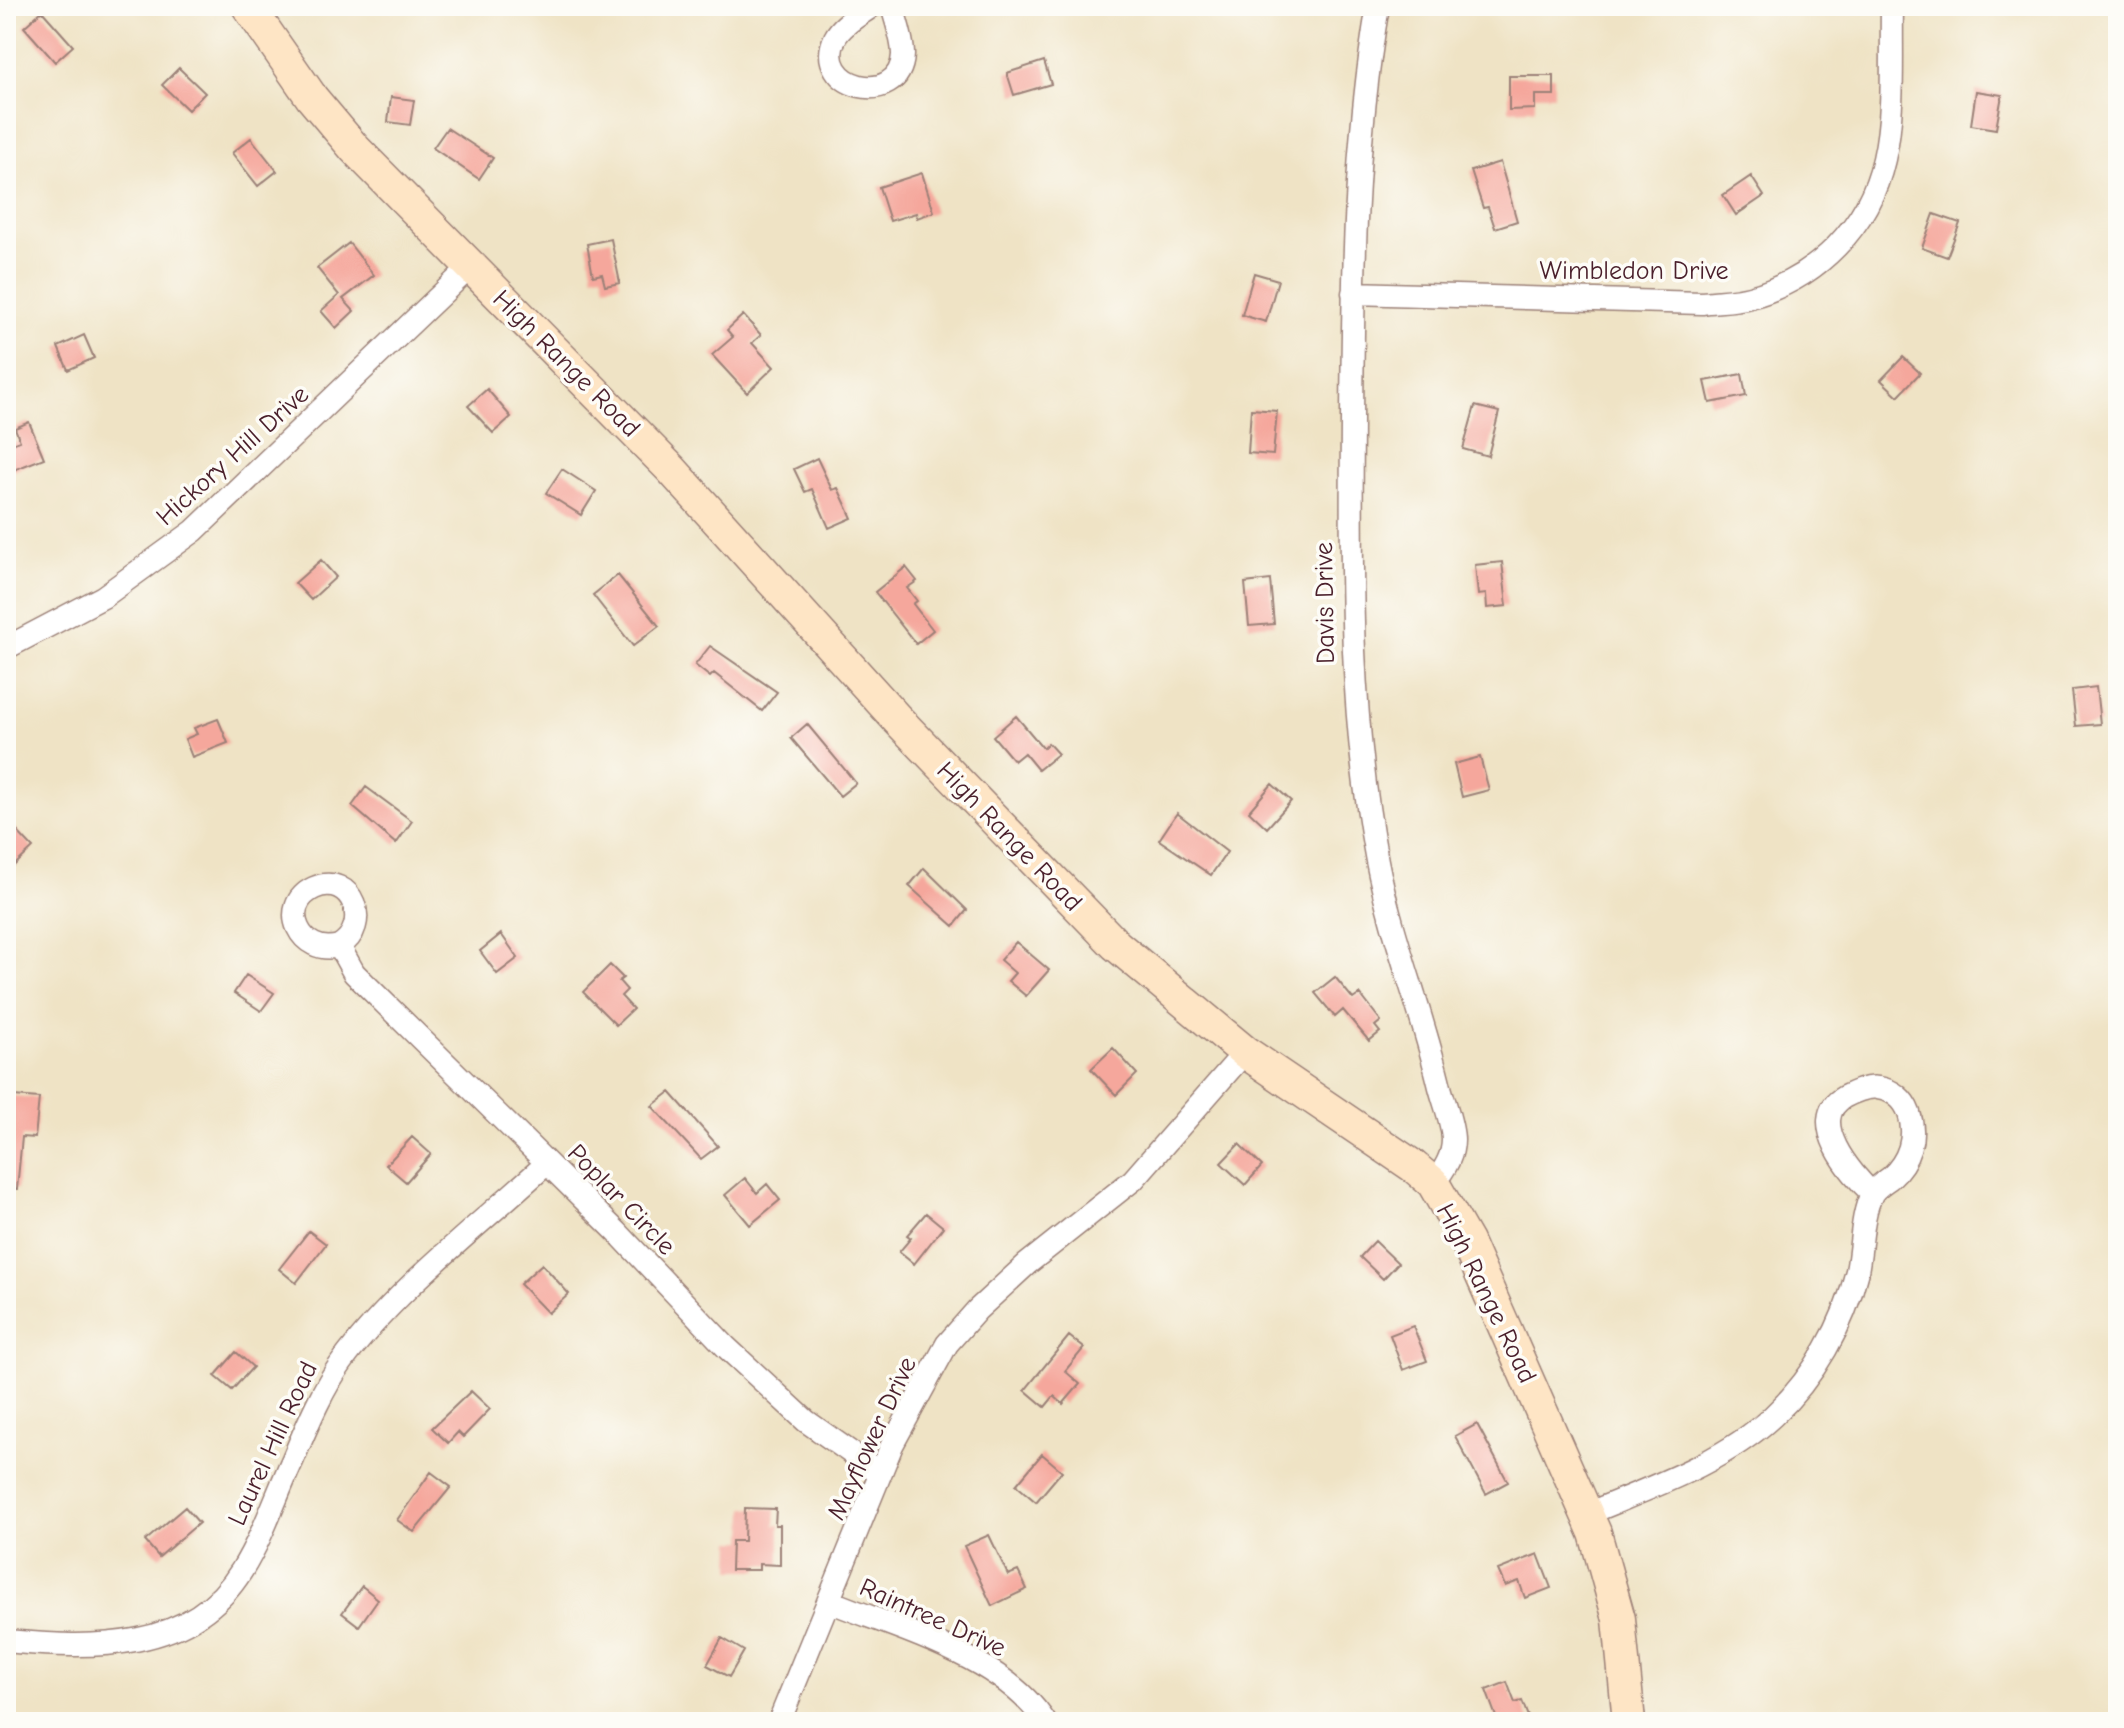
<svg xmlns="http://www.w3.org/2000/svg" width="2124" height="1728" viewBox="0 0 2124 1728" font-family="'Comic Neue',sans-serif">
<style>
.building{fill:#f5a79c}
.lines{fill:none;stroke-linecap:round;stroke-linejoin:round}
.street-casing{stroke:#9c8178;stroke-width:25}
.secondary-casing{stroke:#9c8178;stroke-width:35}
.street{stroke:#fff;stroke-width:22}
.secondary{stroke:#fee5c5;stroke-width:32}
.labels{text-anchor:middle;stroke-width:7;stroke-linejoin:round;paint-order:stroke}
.street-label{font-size:26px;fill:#4a1f2b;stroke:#fdfcf7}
</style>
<rect width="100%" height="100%" fill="#fdfcf7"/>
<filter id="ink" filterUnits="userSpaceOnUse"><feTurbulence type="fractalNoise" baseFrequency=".0125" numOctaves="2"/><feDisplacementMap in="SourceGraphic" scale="16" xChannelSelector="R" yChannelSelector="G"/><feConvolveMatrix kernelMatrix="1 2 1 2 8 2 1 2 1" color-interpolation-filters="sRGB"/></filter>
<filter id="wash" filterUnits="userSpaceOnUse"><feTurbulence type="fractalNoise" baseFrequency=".006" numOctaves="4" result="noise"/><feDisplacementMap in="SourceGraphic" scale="32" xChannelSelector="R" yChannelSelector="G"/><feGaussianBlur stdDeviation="1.8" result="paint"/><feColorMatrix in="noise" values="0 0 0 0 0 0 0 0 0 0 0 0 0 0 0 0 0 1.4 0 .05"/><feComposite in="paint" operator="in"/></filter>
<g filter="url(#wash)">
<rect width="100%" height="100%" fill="#efe3c5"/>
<g id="blocks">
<!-- building -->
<path class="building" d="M 42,11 L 73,46 L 55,62 L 24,27 Z
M 1044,61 L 1051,84 L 1014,95 L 1007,73 Z
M 179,68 L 205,93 L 188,110 L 162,85 Z
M 1509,76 L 1554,76 L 1554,95 L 1535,95 L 1535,109 L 1509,110 Z
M 1976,91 L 2002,95 L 1996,129 L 1971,125 Z
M 391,97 L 414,100 L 410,125 L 388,122 Z
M 447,128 L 493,158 L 479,179 L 433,148 Z
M 251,138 L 277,171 L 258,186 L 232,153 Z
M 1500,162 L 1517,221 L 1495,228 L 1488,207 L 1483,208 L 1471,171 Z
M 922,173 L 934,212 L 917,218 L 916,213 L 890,221 L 879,187 Z
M 1751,176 L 1764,196 L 1736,215 L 1723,195 Z
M 1934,214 L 1960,223 L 1947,257 L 1922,248 Z
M 611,239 L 620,283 L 605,286 L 602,274 L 593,276 L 587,244 Z
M 349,243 L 374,275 L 343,299 L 354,311 L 336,328 L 321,311 L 339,295 L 317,268 Z
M 1254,273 L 1278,280 L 1266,322 L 1242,315 Z
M 743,315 L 761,335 L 752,343 L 774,367 L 747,393 L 712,355 L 733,337 L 727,330 Z
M 84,335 L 94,358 L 68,370 L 58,347 Z
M 1903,357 L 1920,373 L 1898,396 L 1881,380 Z
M 1742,374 L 1746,396 L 1710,403 L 1705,381 Z
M 487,389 L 511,417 L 493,433 L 468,406 Z
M 1475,406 L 1499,412 L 1488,456 L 1463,449 Z
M 1251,409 L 1277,411 L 1273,455 L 1248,453 Z
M 29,422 L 44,458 L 6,473 L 6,446 L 20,441 L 15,428 Z
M 817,458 L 832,490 L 838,488 L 852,518 L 829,528 L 812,489 L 805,492 L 794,469 Z
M 562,469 L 596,491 L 581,515 L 546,493 Z
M 321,560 L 336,577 L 311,600 L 295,583 Z
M 1502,562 L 1507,606 L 1487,608 L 1486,594 L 1478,595 L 1475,565 Z
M 906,567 L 917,581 L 907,588 L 917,601 L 913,604 L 933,630 L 916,644 L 875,592 Z
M 618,575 L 659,626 L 633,646 L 593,595 Z
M 1270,580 L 1274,624 L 1249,626 L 1245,583 Z
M 710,646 L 777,692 L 762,711 L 714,673 L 710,677 L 695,665 Z
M 2096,687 L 2100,724 L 2076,726 L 2072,690 Z
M 1016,716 L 1043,748 L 1048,743 L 1058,754 L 1038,770 L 1024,753 L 1014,761 L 993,736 Z
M 218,719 L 228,743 L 192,757 L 185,739 L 197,734 L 194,728 Z
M 807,724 L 856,783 L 840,796 L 791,738 Z
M 1480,757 L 1489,790 L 1462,797 L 1454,764 Z
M 1272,784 L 1291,801 L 1267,828 L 1249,811 Z
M 366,787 L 412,821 L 396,844 L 352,806 Z
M 1177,813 L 1227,852 L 1211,875 L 1159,840 Z
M 15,829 L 33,848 L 6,873 L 6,837 Z
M 924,868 L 967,910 L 954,926 L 909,886 Z
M 501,934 L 518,958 L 497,974 L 480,951 Z
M 1016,942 L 1049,970 L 1026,996 L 1008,981 L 1015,973 L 1000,960 Z
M 610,965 L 623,978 L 619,981 L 627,990 L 621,996 L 633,1009 L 616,1025 L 583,992 Z
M 246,975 L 274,993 L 261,1011 L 234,993 Z
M 1335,977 L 1353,999 L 1360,994 L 1381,1021 L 1375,1026 L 1380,1032 L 1369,1041 L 1343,1010 L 1335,1017 L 1315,993 Z
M 1113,1048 L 1137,1074 L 1116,1095 L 1091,1069 Z
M 670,1092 L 718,1146 L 701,1159 L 652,1106 Z
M 13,1096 L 39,1098 L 35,1138 L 22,1137 L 17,1189 L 6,1189 L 6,1132 L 9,1133 Z
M 412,1137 L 431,1154 L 406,1182 L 386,1165 Z
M 1239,1144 L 1262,1166 L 1245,1185 L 1221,1163 Z
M 745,1178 L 757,1193 L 767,1184 L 780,1200 L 750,1225 L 725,1195 Z
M 926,1213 L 943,1227 L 914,1264 L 899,1252 L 911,1238 L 907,1235 Z
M 309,1231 L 326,1244 L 296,1283 L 279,1269 Z
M 1375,1241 L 1398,1263 L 1383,1279 L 1360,1257 Z
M 542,1264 L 569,1294 L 548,1313 L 520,1284 Z
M 1413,1326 L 1427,1361 L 1403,1370 L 1390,1335 Z
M 1069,1336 L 1084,1348 L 1065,1371 L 1080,1384 L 1063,1404 L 1054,1396 L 1045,1407 L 1025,1390 Z
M 236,1352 L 253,1367 L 232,1390 L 215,1376 Z
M 471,1391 L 490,1409 L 463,1437 L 458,1432 L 448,1443 L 432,1428 Z
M 1477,1424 L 1508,1482 L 1486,1494 L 1455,1436 Z
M 1042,1454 L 1062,1471 L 1036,1502 L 1016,1485 Z
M 431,1472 L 451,1487 L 414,1532 L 397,1520 Z
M 185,1507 L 199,1523 L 159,1557 L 145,1541 Z
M 745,1508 L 776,1509 L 775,1525 L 780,1525 L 780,1565 L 759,1564 L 759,1570 L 731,1570 L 732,1541 L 744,1541 Z
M 989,1535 L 1008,1575 L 1018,1571 L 1027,1589 L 992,1606 L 964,1546 Z
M 1538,1554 L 1551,1588 L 1525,1598 L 1519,1581 L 1505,1586 L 1498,1570 Z
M 362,1586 L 378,1599 L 359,1626 L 342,1613 Z
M 722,1638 L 744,1651 L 729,1677 L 707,1665 Z
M 1507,1682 L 1515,1703 L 1522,1701 L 1530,1722 L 1498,1722 L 1486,1690 Z"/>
</g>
</g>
<g filter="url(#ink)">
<use href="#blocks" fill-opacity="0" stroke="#9c8178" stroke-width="2"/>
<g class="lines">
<!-- street casing -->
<g class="street-casing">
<path id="street" d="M 872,6 C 860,15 842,24 835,38 C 812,88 900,110 903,55 C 903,39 896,21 892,6
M 1378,6 C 1354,143 1353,282 1352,421 C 1351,569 1349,715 1377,861 C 1392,938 1422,1011 1440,1087 C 1444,1103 1453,1124 1453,1140 C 1453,1156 1443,1172 1433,1183
M 1353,293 L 1702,303 C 1717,301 1735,301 1750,297 C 1817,279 1869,226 1884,159 C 1895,111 1891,55 1892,6
M 6,648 L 103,597 L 194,531 L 470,267
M 339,946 C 301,957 276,906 314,888 C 352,871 373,926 339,946 L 354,973 L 617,1232 L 726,1347 L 806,1421 L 880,1473
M 1587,1514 C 1649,1488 1723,1463 1773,1416 C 1814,1378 1844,1325 1857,1271 C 1862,1248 1861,1215 1872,1194 C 1875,1188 1884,1182 1890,1178 C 1909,1161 1917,1137 1909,1113 C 1904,1099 1893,1090 1878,1088 C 1867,1086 1854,1092 1844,1097 C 1805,1120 1852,1175 1872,1193
M 829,1601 C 900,1630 1002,1656 1045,1722
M 6,1641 C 91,1649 191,1653 242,1570 C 263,1536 276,1496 293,1459 C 307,1426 321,1391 342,1362 C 395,1290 481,1224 547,1163
M 779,1722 L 892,1445 L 947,1344 L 977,1310 L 1027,1264 L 1133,1180 L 1245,1052"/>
</g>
<!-- secondary casing -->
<g class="secondary-casing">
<path id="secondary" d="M 248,6 L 312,98 L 355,149 L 671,469 L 897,719 L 1116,945 L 1245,1052 L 1413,1166 L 1433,1183 L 1467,1242 L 1595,1533 L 1619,1619 L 1629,1722"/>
</g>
<!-- street -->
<use href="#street" class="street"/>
<!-- secondary -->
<use href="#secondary" class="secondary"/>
</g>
</g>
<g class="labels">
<!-- street labels -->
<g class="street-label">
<text x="1634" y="279">Wimbledon Drive</text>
<text transform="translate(567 363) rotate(45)" y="9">High Range Road</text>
<text transform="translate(232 455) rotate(-42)" y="9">Hickory Hill Drive</text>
<text transform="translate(1324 603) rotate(-91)" y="9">Davis Drive</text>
<text transform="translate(1010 836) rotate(46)" y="9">High Range Road</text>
<text transform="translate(622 1199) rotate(46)" y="9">Poplar Circle</text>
<text transform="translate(1487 1293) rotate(64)" y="9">High Range Road</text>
<text transform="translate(871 1438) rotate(-65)" y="9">Mayflower Drive</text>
<text transform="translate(272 1443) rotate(-65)" y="9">Laurel Hill Road</text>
<text transform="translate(933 1617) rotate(24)" y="9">Raintree Drive</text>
</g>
</g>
<!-- margin -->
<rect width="2124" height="1728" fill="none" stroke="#fdfcf7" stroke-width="32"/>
</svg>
